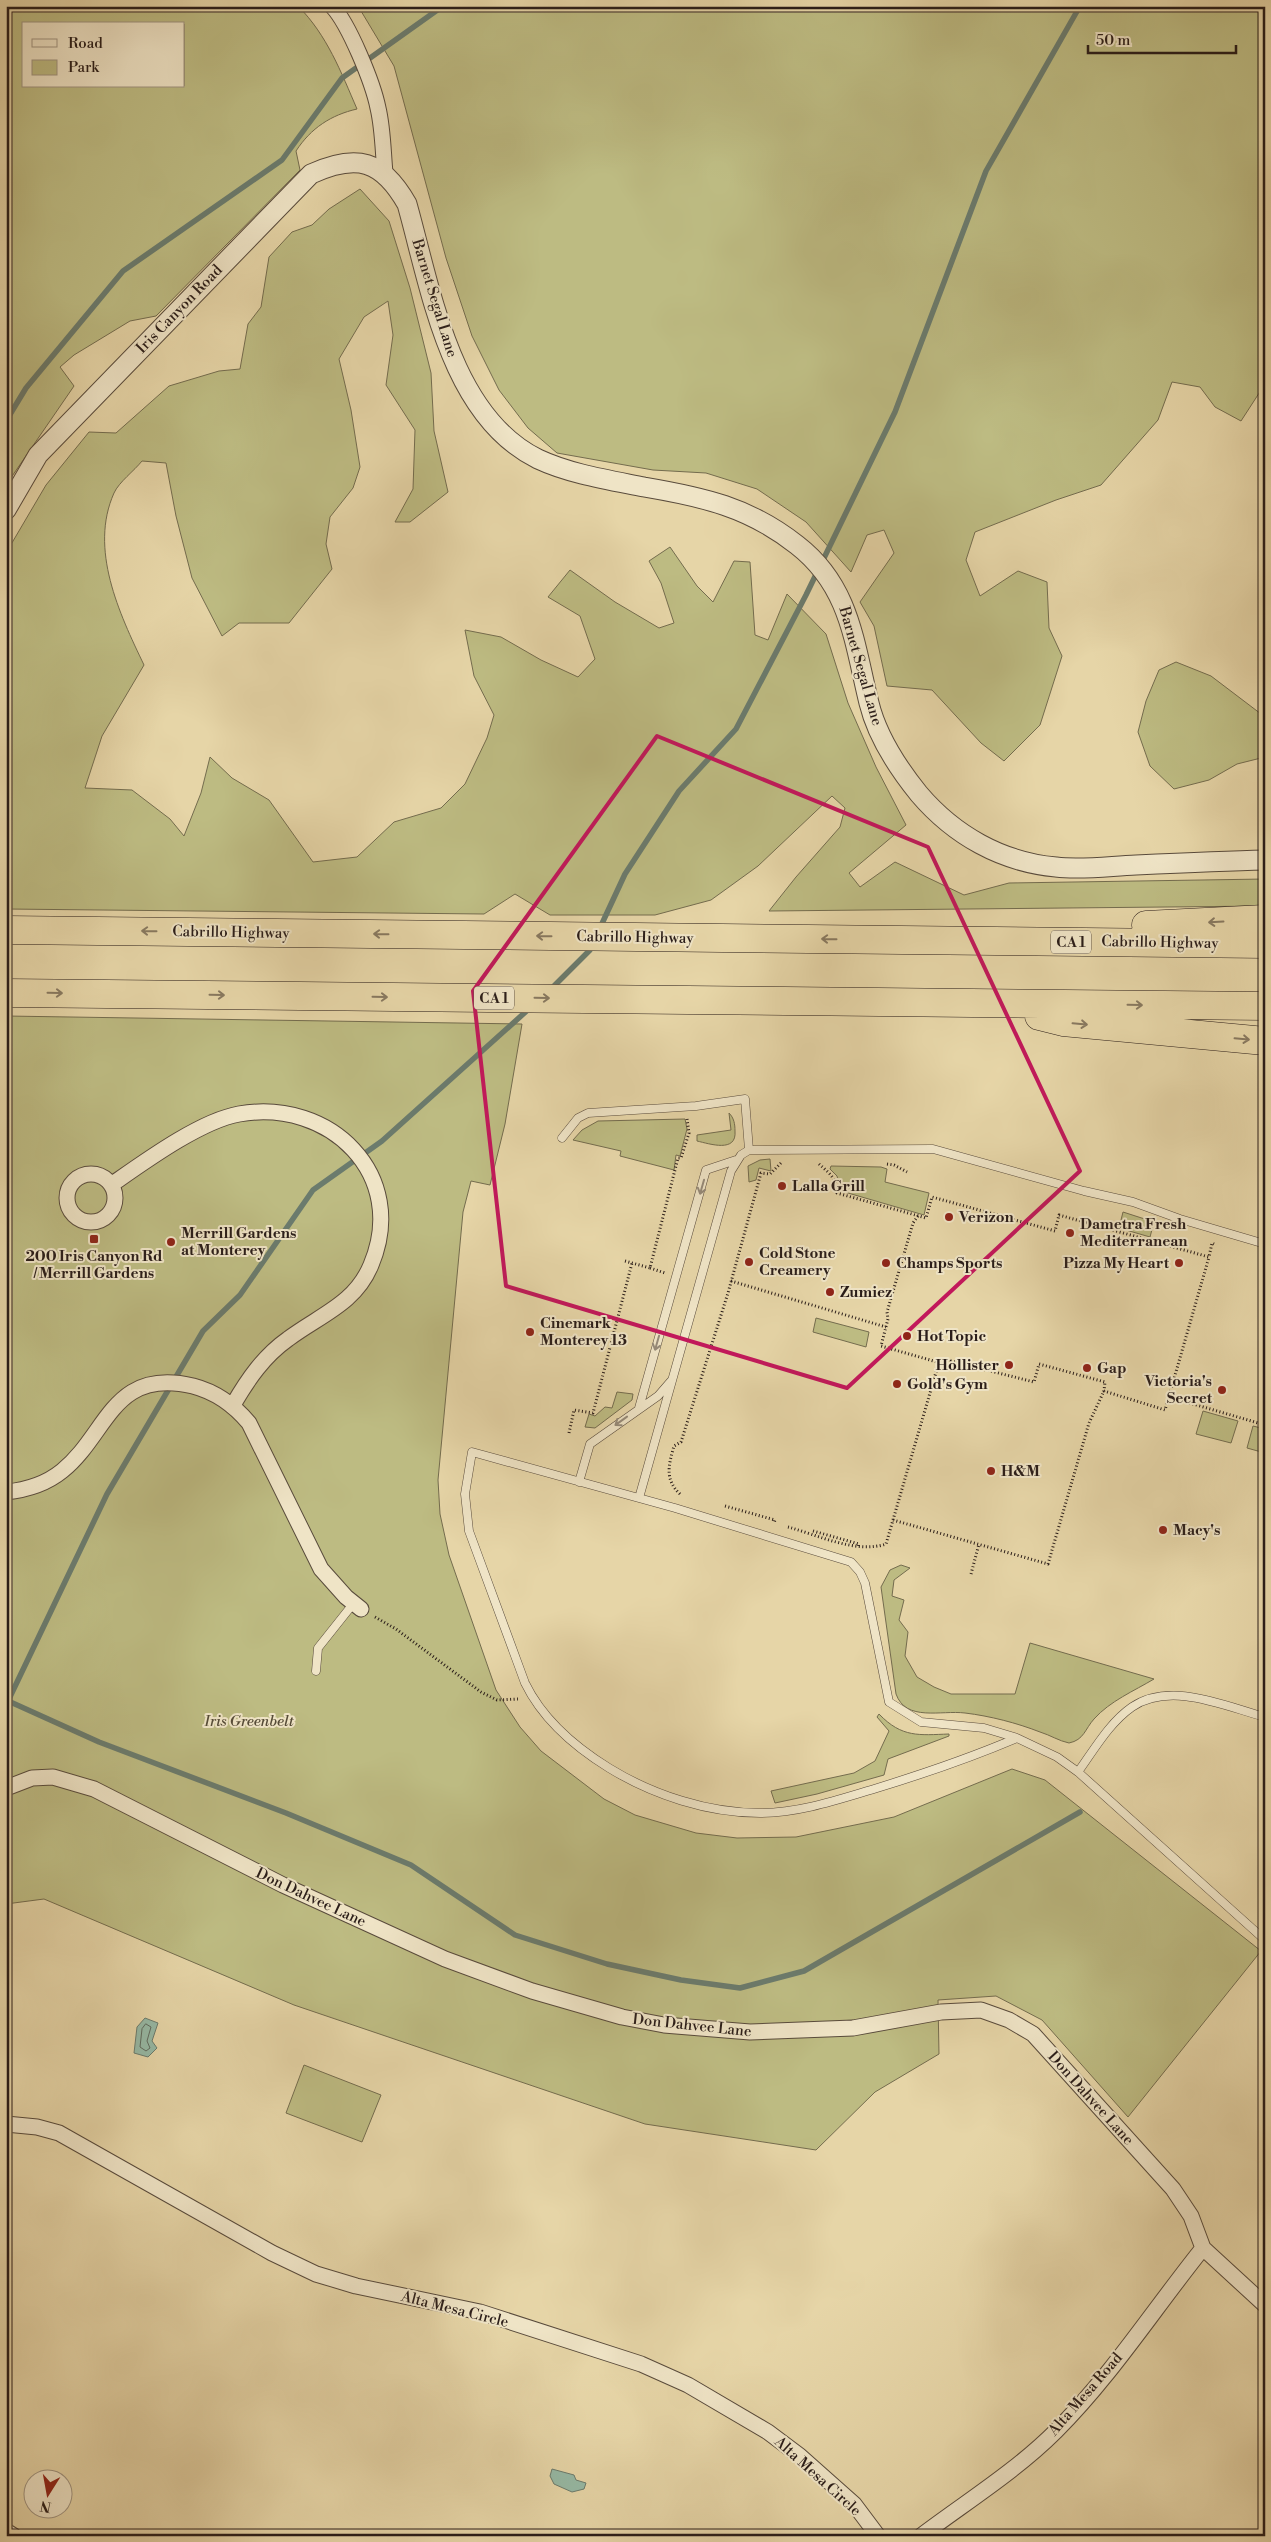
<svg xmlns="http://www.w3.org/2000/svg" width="1271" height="2542" viewBox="0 0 1271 2542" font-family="'Libre Bodoni',serif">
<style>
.green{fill:#bdbb82;stroke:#746c4e;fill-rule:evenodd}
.water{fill:#96b9a5;stroke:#6b7b6d}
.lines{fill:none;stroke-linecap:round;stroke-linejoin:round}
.shore{stroke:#606b5f;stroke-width:1}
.stream{stroke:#6b7b6d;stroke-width:5.5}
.service-casing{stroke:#594b3c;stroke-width:9}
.minor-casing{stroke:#594b3c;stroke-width:17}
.tertiary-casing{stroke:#594b3c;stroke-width:21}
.motorway-casing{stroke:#2a1d19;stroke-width:29}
.path{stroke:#2a1d19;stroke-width:3;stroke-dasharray:1 2.5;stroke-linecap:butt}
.service{stroke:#efe4c6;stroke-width:8}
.minor{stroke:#efe4c6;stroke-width:15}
.tertiary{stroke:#efe4c6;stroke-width:19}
.motorway{stroke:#e6d5a7;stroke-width:28}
.oneway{stroke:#887960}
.oneway2{stroke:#968a78}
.marked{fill:none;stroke:#c2185b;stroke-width:4;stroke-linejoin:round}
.poi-dot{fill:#8f2418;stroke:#efe4c6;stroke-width:2}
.labels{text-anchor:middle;stroke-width:4;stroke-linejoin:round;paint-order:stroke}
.shield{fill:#efe4c6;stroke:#65594d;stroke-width:1}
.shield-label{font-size:14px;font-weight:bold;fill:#2a1d19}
.street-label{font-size:15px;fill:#2a1d19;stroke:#efe4c6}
.poi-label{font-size:15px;font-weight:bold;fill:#2a1d19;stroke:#efe4c6;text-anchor:start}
.park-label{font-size:15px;font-style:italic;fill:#564c38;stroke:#efe4c6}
</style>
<rect width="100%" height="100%" fill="#e6d5a7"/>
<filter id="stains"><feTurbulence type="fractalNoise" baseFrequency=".004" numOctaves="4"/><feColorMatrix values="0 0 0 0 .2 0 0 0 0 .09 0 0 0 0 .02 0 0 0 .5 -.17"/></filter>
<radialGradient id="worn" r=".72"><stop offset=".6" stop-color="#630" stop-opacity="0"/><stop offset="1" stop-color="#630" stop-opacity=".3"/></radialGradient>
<!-- green -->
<path class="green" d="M 6,6 L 298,6 C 327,35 341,72 357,109 C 331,115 311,128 296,151 L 300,170 L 156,316 L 130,321 L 74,355 L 60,367 L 74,386 L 6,485 ZM 24,24 L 184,24 L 184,86 L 24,86 Z
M 358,6 L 1265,6 L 1265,331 L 1261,336 L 1265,384 L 1241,421 L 1215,407 L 1200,387 L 1172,382 L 1158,420 L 1101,485 L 1056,500 L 975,532 L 966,560 L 980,596 L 1018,571 L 1047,582 L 1049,628 L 1062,656 L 1040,725 L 1004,761 L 981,743 L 932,690 L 887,686 L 874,626 L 860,602 L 894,553 L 884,530 L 867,535 L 851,572 L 806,522 L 757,489 L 706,473 L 653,470 L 557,453 L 528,428 L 499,390 L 472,336 L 446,258 L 394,66 Z
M 360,189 L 389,221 L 410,288 L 431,373 L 434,431 L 448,492 L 410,522 L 395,522 L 413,489 L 415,430 L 386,385 L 393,335 L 388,301 L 364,317 L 339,359 L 351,410 L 360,467 L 353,488 L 330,517 L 326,544 L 332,569 L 289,623 L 239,623 L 222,636 L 192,578 L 176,516 L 166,463 L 142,461 C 134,471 119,482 114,493 C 89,549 119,613 144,665 L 102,736 L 85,788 L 132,790 L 170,819 L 184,836 L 201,793 L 210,757 L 232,778 L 269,800 L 313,862 L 357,857 L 394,822 L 441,808 L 465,784 L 487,738 L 494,715 L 474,676 L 465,630 L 501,637 L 541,660 L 578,677 L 595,659 L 580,616 L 548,597 L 570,570 L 615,602 L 659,628 L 674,623 L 661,583 L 649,561 L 670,547 L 697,586 L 713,602 L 734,561 L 750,562 L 755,635 L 768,640 L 787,594 L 826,634 L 848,703 L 876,767 L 906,825 L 849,873 L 860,887 L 895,862 L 964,895 L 1009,883 L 1265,879 L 1265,906 L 769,911 L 796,877 L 840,827 L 845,808 L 832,796 L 758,866 L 711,900 L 655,915 L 550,915 L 515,894 L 484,914 L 6,909 L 6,553 L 46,485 L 89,432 L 116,433 L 169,386 L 219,371 L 240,369 L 248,324 L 261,307 L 269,257 L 292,232 L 312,225 L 329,209 Z
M 1176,662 L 1211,676 L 1265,717 L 1265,757 L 1237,764 L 1209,780 L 1174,789 L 1150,766 L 1138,732 L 1146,701 L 1159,670 Z
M 6,1016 L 522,1024 L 505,1124 L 490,1185 L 471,1181 L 463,1212 L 438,1480 L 440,1514 L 449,1555 L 496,1690 L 520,1727 L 541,1751 L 604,1799 L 635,1815 L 696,1833 L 737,1838 L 796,1837 L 894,1817 L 1012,1769 L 1045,1780 L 1261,1951 L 1128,2117 L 1042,2020 L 996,1996 L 938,2000 L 939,2054 L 875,2092 L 816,2150 L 645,2124 L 294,2005 L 44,1899 L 6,1904 Z
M 729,1113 C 734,1118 735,1124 735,1131 C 737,1153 710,1144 697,1141 L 697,1135 L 731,1130 Z
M 685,1119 L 687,1129 L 680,1156 L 676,1155 L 674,1170 L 620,1156 L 621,1151 L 573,1140 L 582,1130 L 598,1121 Z
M 770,1159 L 771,1171 L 759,1168 L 756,1180 L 749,1182 L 748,1166 L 760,1160 Z
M 831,1166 L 881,1167 L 887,1169 L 885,1182 L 929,1193 L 924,1215 L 841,1191 L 837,1176 L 830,1169 Z
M 1123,1212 L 1154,1222 L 1150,1237 L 1119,1228 Z
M 816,1318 L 869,1332 L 866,1347 L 813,1332 Z
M 617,1392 L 633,1394 L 632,1400 L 595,1428 L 585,1427 L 589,1414 L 595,1416 L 605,1407 L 612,1408 Z
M 1203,1411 L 1238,1421 L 1231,1443 L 1196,1434 Z
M 1253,1426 L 1265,1429 L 1265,1453 L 1247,1448 Z
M 901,1565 L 910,1568 L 894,1580 L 892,1596 L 904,1600 L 899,1620 L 908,1632 L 905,1656 L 917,1677 L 934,1687 L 951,1694 L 1015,1694 L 1030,1643 L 1154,1679 C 1134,1691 1110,1701 1094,1719 C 1085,1729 1084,1740 1069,1743 C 1059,1741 1050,1735 1040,1732 C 1017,1723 990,1716 965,1713 C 941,1710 906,1722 896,1694 L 881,1587 L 890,1570 Z
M 879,1714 C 902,1738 919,1735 949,1734 L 949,1736 L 888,1759 L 884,1775 L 817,1794 L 775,1803 L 771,1791 L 854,1773 L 875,1761 L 889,1731 L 877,1717 Z
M 304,2065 L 381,2095 L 362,2142 L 286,2113 Z"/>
<!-- water -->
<path class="water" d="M 145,2018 L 158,2023 L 152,2041 L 157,2048 L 148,2057 L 134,2053 L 137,2027 Z
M 552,2469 L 574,2475 L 576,2480 L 586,2483 L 584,2489 L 572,2492 L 554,2484 L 550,2476 Z"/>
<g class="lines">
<!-- shore -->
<path class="shore" d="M 146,2024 L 151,2027 L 147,2041 L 150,2048 L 146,2051 L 140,2047 L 142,2029 Z"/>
<!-- stream -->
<path class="stream" d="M 6,421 L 26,388 L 123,271 L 282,160 L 342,78 L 443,6
M 599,930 L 625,874 L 679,791 L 736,729 L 806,595 L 895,412 L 986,171 L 1080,6
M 551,989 L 590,950 L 592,945
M 6,1700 L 99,1742 L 286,1813 L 411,1865 L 515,1935 L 607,1964 L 681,1980 L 740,1988 L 804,1971 L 1080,1812
M 8,1701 L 107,1494 L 203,1331 L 240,1295 L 313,1190 L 382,1141 L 531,1007"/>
<!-- service casing -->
<g class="service-casing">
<path id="service" d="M 562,1138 L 578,1118 L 588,1113 L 696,1106 L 745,1099 L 749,1150
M 639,1408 L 706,1170 L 736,1160
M 579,1482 L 590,1444 L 658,1396 L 671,1381
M 639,1498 L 731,1171 L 741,1155 L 749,1150 L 933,1149 L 1084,1191 L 1133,1202 L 1180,1219 L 1265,1244
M 316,1671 L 318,1648 L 353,1604
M 1017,1738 L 984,1728 L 921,1722 L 889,1702 L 865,1583 L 860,1572 L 851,1562 L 675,1508 L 472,1452 L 465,1494 L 469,1531 L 525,1683 C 543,1720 575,1747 609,1768 C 653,1795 708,1813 760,1813 C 799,1813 837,1800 874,1789 C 923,1774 970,1758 1017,1738 L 1057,1757 L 1078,1772 L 1265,1940
M 1078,1772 C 1094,1750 1109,1723 1132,1707 C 1171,1681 1224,1706 1265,1717"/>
</g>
<!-- minor casing -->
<g class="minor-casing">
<path id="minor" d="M 332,6 C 349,24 373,83 378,108 C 383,129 383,152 385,173
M67 1198a24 24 0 1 1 48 0a24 24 0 1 1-48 0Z
M 111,1185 C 144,1162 200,1121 239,1114 C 330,1098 409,1175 371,1265 C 355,1304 320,1315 288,1339 C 264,1356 248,1379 233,1405
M 6,1492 C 26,1490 46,1484 62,1471 C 108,1434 112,1367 193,1386 C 216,1392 234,1405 249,1423 L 321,1569 L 346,1597 L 361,1609
M 6,1788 L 32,1778 L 53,1777 L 94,1789 L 283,1885 L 445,1959 L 532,1991 L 622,2017 L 664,2025 L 750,2032 L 853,2028 L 941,2012 L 981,2010 L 1009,2020 L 1033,2034 L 1173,2189 L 1191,2216 L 1203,2248 L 1265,2305
M 6,2124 L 37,2127 L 59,2133 L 272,2253 L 316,2274 L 356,2286 L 480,2312 L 641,2364 L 688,2385 L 768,2432 L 800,2456 L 854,2504 L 878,2536
M 6,2531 L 14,2536
M 921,2536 C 966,2502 1016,2471 1056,2431 C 1111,2376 1154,2309 1203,2248"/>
</g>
<!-- tertiary casing -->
<g class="tertiary-casing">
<path id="tertiary" d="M 6,510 L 38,455 L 311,174 C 357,153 382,160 407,204 C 431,289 450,416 538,459 C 570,474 609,480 644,487 C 703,497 749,507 797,545 C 850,586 854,642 869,703 C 877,736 898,768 919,794 C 954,835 1001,862 1056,867 C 1082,870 1110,866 1136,865 C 1179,863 1222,861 1265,860"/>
</g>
<!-- motorway casing -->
<g class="motorway-casing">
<path id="motorway" d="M 1146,925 L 1265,919
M 6,930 L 1265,944
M 6,993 L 1265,1006
M 1039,1016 L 1063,1022 L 1265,1041"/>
</g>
<!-- path -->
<path class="path" d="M 819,1164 C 828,1172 838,1179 837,1193 L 926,1218 L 932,1197 L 1055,1231 L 1059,1215 L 1209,1257 L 1212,1243 L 1214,1244
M 887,1164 L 894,1165 L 907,1172
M 918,1216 L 913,1223 L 887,1312 L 888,1319 L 881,1346 L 951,1366 L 951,1361 L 1034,1382 L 1039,1364 L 1105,1382 L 1104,1391 L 1165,1410 L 1209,1257
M 625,1261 L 650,1268 L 678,1158 L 681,1158 L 689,1133 L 687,1119
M 650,1268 L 665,1273
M 731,1281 L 886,1327
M 1169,1397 L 1265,1425
M 569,1433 L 574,1410 L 593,1413 L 632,1263
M 680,1494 C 664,1479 669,1464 674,1446 L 681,1442 L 728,1293 L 761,1173 L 770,1174 L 781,1163
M 725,1506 L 775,1520 L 774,1523
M 893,1520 L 1048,1564 L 1089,1423 L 1104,1391
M 788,1527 C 818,1535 856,1554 886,1544 L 939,1362
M 813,1531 L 859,1544 L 858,1547
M 971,1574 L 979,1544
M 375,1617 L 396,1629 L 481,1692 L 497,1700 L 518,1699"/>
<!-- service -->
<use href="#service" class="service"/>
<!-- minor -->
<use href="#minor" class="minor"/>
<!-- tertiary -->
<use href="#tertiary" class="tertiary"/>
<!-- motorway -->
<use href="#motorway" class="motorway"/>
</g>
<!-- one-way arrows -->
<defs><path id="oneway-shaft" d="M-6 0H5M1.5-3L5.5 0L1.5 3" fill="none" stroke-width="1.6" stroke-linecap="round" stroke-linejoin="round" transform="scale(1.25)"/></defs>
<g class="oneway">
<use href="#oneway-shaft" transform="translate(1216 922) rotate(177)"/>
<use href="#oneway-shaft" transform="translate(149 931) rotate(-179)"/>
<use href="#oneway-shaft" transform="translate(381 934) rotate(-179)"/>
<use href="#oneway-shaft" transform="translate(544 936) rotate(-179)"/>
<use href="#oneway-shaft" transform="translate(829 939) rotate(-179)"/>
<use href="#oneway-shaft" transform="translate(55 993) rotate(1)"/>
<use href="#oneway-shaft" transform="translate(217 995) rotate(1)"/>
<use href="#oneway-shaft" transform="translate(380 997) rotate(1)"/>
<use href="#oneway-shaft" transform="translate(542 998) rotate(1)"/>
<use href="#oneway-shaft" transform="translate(1135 1005) rotate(1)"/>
<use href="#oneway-shaft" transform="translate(1080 1024) rotate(5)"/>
<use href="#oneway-shaft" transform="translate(1242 1039) rotate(5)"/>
</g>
<g class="oneway2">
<use href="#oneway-shaft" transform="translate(702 1187) rotate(106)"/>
<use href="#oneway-shaft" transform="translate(657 1343) rotate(106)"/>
<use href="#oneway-shaft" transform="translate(621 1421) rotate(144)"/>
</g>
<!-- marked area -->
<path class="marked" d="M 657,736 L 928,847 L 1080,1171 L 847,1388 L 506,1286 L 473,991 Z"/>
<!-- markers -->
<g class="poi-dot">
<circle cx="782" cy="1186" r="5"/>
<circle cx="949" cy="1217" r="5"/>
<circle cx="1070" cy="1233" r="5"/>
<rect x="89" y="1234" width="10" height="10" rx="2.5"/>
<circle cx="171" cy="1242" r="5"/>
<circle cx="749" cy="1262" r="5"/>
<circle cx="886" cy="1263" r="5"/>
<circle cx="1179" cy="1263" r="5"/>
<circle cx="830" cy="1292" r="5"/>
<circle cx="530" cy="1332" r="5"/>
<circle cx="907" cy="1336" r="5"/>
<circle cx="1009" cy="1365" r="5"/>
<circle cx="1087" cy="1368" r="5"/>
<circle cx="897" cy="1384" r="5"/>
<circle cx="1222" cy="1390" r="5"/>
<circle cx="991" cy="1471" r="5"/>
<circle cx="1163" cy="1530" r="5"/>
</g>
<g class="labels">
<!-- shield labels -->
<g class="shield">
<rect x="1051" y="930.5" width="40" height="23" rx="4"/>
<rect x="474" y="986.5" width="40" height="23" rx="4"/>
</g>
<g class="shield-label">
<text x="1071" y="947">CA 1</text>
<text x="494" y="1003">CA 1</text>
</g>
<!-- street labels -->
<g class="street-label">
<text transform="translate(435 298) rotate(73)" y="5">Barnet Segal Lane</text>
<text transform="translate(179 309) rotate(-46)" y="5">Iris Canyon Road</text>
<text transform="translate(861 666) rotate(74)" y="5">Barnet Segal Lane</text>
<text transform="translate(231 932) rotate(1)" y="5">Cabrillo Highway</text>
<text transform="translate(635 937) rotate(1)" y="5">Cabrillo Highway</text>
<text transform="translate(1160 942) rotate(1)" y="5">Cabrillo Highway</text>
<text transform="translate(311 1897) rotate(25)" y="5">Don Dahvee Lane</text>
<text transform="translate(692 2025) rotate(6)" y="5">Don Dahvee Lane</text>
<text transform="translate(1091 2098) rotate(48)" y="5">Don Dahvee Lane</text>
<text transform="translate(455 2309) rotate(14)" y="5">Alta Mesa Circle</text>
<text transform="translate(1085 2394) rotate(-49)" y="5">Alta Mesa Road</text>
<text transform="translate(818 2476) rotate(42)" y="5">Alta Mesa Circle</text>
</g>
<!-- poi labels -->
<g class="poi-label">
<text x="792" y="1191">Lalla Grill</text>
<text x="959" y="1222">Verizon</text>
<text x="1080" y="1229">Dametra Fresh<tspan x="1080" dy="17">Mediterranean</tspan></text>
<text x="181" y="1238">Merrill Gardens<tspan x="181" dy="17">at Monterey</tspan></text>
<text x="759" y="1258">Cold Stone<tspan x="759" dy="17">Creamery</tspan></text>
<text x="94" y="1261" text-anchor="middle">200 Iris Canyon Rd<tspan x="94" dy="17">/ Merrill Gardens</tspan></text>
<text x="896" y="1268">Champs Sports</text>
<text x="1169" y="1268" text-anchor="end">Pizza My Heart</text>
<text x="840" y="1297">Zumiez</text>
<text x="540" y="1328">Cinemark<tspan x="540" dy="17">Monterey 13</tspan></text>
<text x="917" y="1341">Hot Topic</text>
<text x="999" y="1370" text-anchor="end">Hollister</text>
<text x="1097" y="1373">Gap</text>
<text x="1212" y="1386" text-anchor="end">Victoria's<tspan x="1212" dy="17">Secret</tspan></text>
<text x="907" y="1389">Gold's Gym</text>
<text x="1001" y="1476">H&amp;M</text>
<text x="1173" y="1535">Macy's</text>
</g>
<!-- park labels -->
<g class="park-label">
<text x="249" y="1726">Iris Greenbelt</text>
</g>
</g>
<!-- margin -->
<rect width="1271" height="2542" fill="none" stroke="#e6d5a7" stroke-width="25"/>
<rect x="8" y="8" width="1256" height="2527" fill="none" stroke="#2a1d19" stroke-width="2.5"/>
<rect x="12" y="12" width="1246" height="2517" fill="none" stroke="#2a1d19"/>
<!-- legend -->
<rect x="22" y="22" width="162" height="65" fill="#efe4c6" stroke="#a09481"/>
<rect x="32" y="39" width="25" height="8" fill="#efe4c6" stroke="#a09481"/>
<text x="68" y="48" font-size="15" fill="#2a1d19">Road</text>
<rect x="32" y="60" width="25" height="15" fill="#bdbb82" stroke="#a09481"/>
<text x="68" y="72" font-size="15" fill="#2a1d19">Park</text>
<!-- north arrow -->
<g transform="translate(48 2494) rotate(191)"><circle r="24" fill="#efe4c6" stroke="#a09481"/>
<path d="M0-4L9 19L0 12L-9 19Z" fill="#8f2418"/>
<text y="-8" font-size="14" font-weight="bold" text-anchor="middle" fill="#2a1d19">N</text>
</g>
<!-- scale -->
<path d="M1088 45v8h148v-8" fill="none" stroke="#2a1d19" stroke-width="2.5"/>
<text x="1096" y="45" font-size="15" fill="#2a1d19" stroke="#efe4c6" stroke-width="4" paint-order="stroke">50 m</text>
<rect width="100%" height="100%" filter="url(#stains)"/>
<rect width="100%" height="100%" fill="url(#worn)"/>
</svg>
